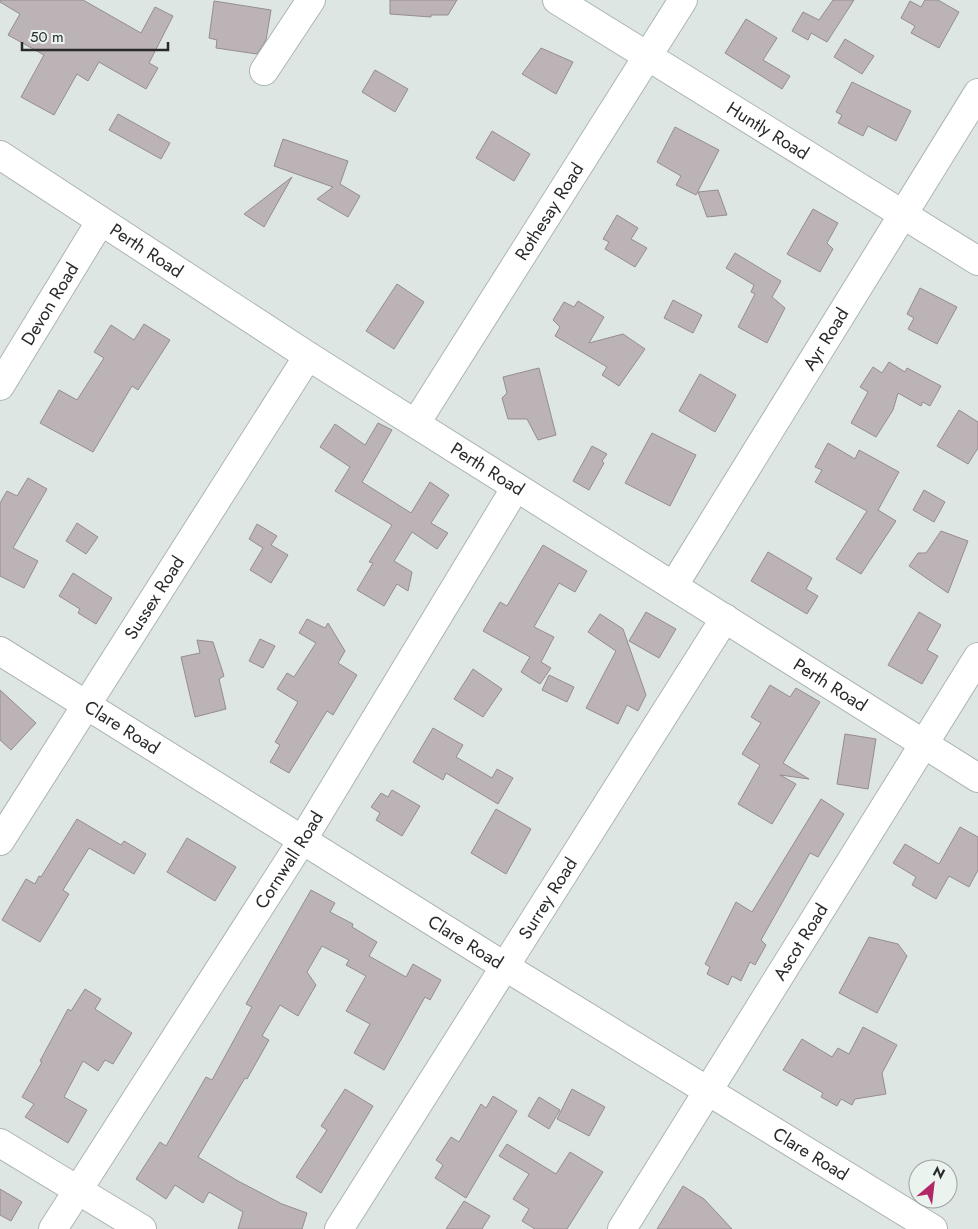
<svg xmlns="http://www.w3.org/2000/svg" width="978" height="1229" viewBox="0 0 978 1229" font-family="Jost,sans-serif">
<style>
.building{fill:#bcb3b6;stroke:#958d8f}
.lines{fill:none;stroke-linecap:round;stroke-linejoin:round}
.minor-casing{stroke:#adb5b1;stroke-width:30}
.minor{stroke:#fff;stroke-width:28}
.labels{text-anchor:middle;stroke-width:4;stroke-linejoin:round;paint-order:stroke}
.street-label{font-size:18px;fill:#282b2a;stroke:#ebf3ef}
</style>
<rect width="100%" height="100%" fill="#dde6e2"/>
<!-- building -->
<path class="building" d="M 0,0 L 83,0 L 141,33 L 155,7 L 173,16 L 149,63 L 158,68 L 146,89 L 99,62 L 88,81 L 77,74 L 54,115 L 21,97 L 44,55 L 8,35 L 20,14 L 0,2 Z
M 390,0 L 457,0 L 448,15 L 431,15 L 431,17 L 390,14 Z
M 833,0 L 854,0 L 827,42 L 811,33 L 808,40 L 792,31 L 803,12 L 819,20 Z
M 925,0 L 938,0 L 959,12 L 939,48 L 911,33 L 915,26 L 901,18 L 910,1 L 921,7 Z
M 214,1 L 271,10 L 266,40 L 257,54 L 216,48 L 217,40 L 209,38 Z
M 746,19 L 777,38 L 763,60 L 790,76 L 782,89 L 725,53 Z
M 845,39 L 874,56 L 862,74 L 834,57 Z
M 541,48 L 573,62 L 556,94 L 522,74 Z
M 375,70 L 408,89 L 395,112 L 362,92 Z
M 852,82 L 911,111 L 896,141 L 868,126 L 863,136 L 838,123 L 842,115 L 836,112 Z
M 118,114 L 170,143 L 161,159 L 109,130 Z
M 675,127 L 719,150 L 696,195 L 676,185 L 681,176 L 657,162 Z
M 492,131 L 530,154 L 514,181 L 476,158 Z
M 283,139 L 348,161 L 340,184 L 360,196 L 348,217 L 317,199 L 333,187 L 274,166 Z
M 292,177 L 264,227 L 244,214 Z
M 718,190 L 727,215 L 707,217 L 698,192 Z
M 813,209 L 838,223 L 827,243 L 833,249 L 820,272 L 787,254 Z
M 617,215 L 638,228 L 631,239 L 647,248 L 635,267 L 605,249 L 609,242 L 603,239 Z
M 735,253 L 781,281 L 772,297 L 785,308 L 767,343 L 738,327 L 755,294 L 751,292 L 754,285 L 726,268 Z
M 397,284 L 424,302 L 394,349 L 366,331 Z
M 920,288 L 957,307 L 937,344 L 908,329 L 914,318 L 907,314 Z
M 673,300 L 702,315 L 693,333 L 664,318 Z
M 578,301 L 604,317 L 589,343 L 623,334 L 645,349 L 619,386 L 602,375 L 607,367 L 555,336 L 560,327 L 553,320 L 564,302 L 574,307 Z
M 144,324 L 170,340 L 138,390 L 132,386 L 93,452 L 40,423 L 59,390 L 77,400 L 104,358 L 94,352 L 111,325 L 134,340 Z
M 889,362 L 905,372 L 907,368 L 941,386 L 930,406 L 923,402 L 921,406 L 898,393 L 893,410 L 876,437 L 851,423 L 868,392 L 860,387 L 873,367 L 882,373 Z
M 539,368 L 556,435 L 538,440 L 527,419 L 508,419 L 502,398 L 507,393 L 503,377 Z
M 700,374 L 736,395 L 715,432 L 679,411 Z
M 959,410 L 978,422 L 978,448 L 968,464 L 937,446 Z
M 378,423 L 392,430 L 362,482 L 411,513 L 430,482 L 449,495 L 431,523 L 448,533 L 437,549 L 412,532 L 394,561 L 412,572 L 408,591 L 397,584 L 384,606 L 357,590 L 373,563 L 369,562 L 392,525 L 335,491 L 350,467 L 320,447 L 335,424 L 365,445 Z
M 652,433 L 696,455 L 670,506 L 625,483 Z
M 828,443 L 855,459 L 859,450 L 899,472 L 878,510 L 896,521 L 861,574 L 836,559 L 867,511 L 815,482 L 822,470 L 815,467 Z
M 592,446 L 607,454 L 602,461 L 604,463 L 589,490 L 573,481 Z
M 28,478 L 47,489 L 13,548 L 38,561 L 24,588 L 0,576 L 0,503 L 7,491 L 17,496 Z
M 924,490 L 945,502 L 934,522 L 913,510 Z
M 77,523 L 98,537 L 86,554 L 66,541 Z
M 257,524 L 277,536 L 271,545 L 288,555 L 271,583 L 250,570 L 263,548 L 249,539 Z
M 941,531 L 968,541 L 948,593 L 909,566 L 918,553 L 926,553 Z
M 543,545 L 587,571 L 575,592 L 559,583 L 534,627 L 554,637 L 541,662 L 551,668 L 540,684 L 521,672 L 530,657 L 483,631 L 500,602 L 507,606 Z
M 768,552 L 812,578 L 806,589 L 818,596 L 807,614 L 751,581 Z
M 73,573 L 112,598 L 96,624 L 78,613 L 80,609 L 59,596 Z
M 646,612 L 676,629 L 659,658 L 629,641 Z
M 919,612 L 941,625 L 927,650 L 938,656 L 922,684 L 888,665 Z
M 600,614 L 623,629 L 646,695 L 638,711 L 627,705 L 618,724 L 586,708 L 616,651 L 588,632 Z
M 307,619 L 325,628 L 328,623 L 345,651 L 338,663 L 357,675 L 333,715 L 327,711 L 289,773 L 270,762 L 280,745 L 275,742 L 298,702 L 277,689 L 287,673 L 294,677 L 316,643 L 299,633 Z
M 260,639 L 275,646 L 263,668 L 249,661 Z
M 197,640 L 213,642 L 224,676 L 219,679 L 226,709 L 195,717 L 181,657 L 200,653 Z
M 473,669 L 502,689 L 483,717 L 454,699 Z
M 549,675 L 574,687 L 567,702 L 542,690 Z
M 770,685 L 790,697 L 796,688 L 820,702 L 783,763 L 809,779 L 780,775 L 796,784 L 772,824 L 738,804 L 760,765 L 742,754 L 761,723 L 751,717 Z
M 0,690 L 36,723 L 11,750 L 0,740 Z
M 433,728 L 463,745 L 456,757 L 492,778 L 497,769 L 513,778 L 498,804 L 446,773 L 443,780 L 413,762 Z
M 845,734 L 876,739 L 868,789 L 837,784 Z
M 392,790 L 420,806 L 402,836 L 376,820 L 380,813 L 371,807 L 381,793 L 388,797 Z
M 821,799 L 844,814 L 818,857 L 810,853 L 761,940 L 766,945 L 755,965 L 750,962 L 741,981 L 732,976 L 728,985 L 707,974 L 710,967 L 705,964 L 736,902 L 752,912 Z
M 496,809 L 531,829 L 506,874 L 471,853 Z
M 77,819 L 121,845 L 124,841 L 146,854 L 134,874 L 89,848 L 63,890 L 69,894 L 40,942 L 2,920 L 26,879 L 35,884 L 39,876 L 41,877 Z
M 960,827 L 978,837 L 978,870 L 969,887 L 949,876 L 936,899 L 912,885 L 916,877 L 893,863 L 905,844 L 939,864 Z
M 187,838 L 236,867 L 215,901 L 167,872 Z
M 311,890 L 335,903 L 330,912 L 353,924 L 352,927 L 377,942 L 369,956 L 406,977 L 413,964 L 441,980 L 430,1000 L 425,997 L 384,1070 L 354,1053 L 370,1024 L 346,1011 L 366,976 L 346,965 L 349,960 L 322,946 L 307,972 L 316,985 L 298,1016 L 280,1005 L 262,1036 L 269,1040 L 247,1079 L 245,1078 L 198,1157 L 238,1181 L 282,1204 L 307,1213 L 302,1229 L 238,1229 L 243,1212 L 209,1192 L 203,1203 L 175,1185 L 166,1199 L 136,1179 L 160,1142 L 166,1146 L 206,1077 L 212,1080 L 252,1007 L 246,1004 Z
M 869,937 L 898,944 L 907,956 L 877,1013 L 839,993 Z
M 85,989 L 101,999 L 95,1009 L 132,1033 L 113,1064 L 105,1060 L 98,1071 L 83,1061 L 64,1097 L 87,1110 L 68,1143 L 25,1117 L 34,1104 L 22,1097 L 42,1062 L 40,1061 L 68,1009 L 71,1011 Z
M 863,1027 L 897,1045 L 882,1073 L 886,1094 L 855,1099 L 852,1105 L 841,1099 L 837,1106 L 821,1097 L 823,1093 L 783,1070 L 802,1039 L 832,1057 L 838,1048 L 849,1054 Z
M 345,1089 L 373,1106 L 321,1193 L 296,1177 L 327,1130 L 321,1126 Z
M 572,1089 L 605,1107 L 589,1136 L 557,1119 Z
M 493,1096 L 517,1111 L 466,1198 L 435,1178 L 443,1165 L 436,1160 L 451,1137 L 459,1142 L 481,1104 L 486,1108 Z
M 539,1097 L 560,1110 L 549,1129 L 528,1116 Z
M 507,1144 L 556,1174 L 570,1152 L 603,1172 L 567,1229 L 535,1229 L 522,1221 L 529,1209 L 513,1199 L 529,1174 L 499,1156 Z
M 683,1186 L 704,1199 L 732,1229 L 657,1229 Z
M 0,1189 L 22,1202 L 11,1221 L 0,1215 Z
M 464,1201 L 490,1216 L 482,1229 L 446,1229 Z"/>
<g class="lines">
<!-- minor casing -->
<g class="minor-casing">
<g id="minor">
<path id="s1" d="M 557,0 L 978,261"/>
<path d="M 264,71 L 311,0"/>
<path id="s2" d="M 0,155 L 308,356 L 978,778"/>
<path id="s3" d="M 0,386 L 100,222"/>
<path id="s4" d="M 416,423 L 683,0"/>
<path id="s5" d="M 674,585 L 978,93"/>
<path id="s6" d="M 0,651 L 504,966 L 933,1229"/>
<path id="s7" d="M 0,841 L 308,356"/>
<path d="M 0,1143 L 142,1229"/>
<path id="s8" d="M 53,1229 L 303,839 L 516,487"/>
<path id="s9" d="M 339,1229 L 725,618"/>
<path id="s10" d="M 622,1229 L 978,657"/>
</g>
</g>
<!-- minor -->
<use href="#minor" class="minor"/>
</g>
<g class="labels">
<!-- street labels -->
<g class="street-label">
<text dy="6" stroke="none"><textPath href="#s1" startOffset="248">Huntly Road</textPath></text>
<text dy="6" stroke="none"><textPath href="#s4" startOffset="250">Rothesay Road</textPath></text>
<text dy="6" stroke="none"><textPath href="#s2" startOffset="175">Perth Road</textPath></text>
<text dy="6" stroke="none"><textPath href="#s3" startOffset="96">Devon Road</textPath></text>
<text dy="6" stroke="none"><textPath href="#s5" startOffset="289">Ayr Road</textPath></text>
<text dy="6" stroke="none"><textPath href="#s2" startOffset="580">Perth Road</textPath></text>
<text dy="6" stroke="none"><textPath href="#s7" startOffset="288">Sussex Road</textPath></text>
<text dy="6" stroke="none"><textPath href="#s2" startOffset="985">Perth Road</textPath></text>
<text dy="6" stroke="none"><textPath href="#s6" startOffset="144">Clare Road</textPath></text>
<text dy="6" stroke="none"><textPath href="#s8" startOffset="438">Cornwall Road</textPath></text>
<text dy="6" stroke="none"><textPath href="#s9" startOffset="391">Surrey Road</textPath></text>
<text dy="6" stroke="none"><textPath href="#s6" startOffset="549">Clare Road</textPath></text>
<text dy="6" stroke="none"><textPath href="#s10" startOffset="338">Ascot Road</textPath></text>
<text dy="6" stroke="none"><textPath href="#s6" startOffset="954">Clare Road</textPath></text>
</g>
</g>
<!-- north arrow -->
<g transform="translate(933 1184) rotate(28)"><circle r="24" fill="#ebf3ef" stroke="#9da3a0"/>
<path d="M0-4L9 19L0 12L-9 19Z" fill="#b12767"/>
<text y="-8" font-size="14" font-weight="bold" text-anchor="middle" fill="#282b2a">N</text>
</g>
<!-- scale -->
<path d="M22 42v8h146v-8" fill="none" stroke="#282b2a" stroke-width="2.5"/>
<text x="30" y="42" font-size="15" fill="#282b2a" stroke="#ebf3ef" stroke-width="4" paint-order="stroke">50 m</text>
</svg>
